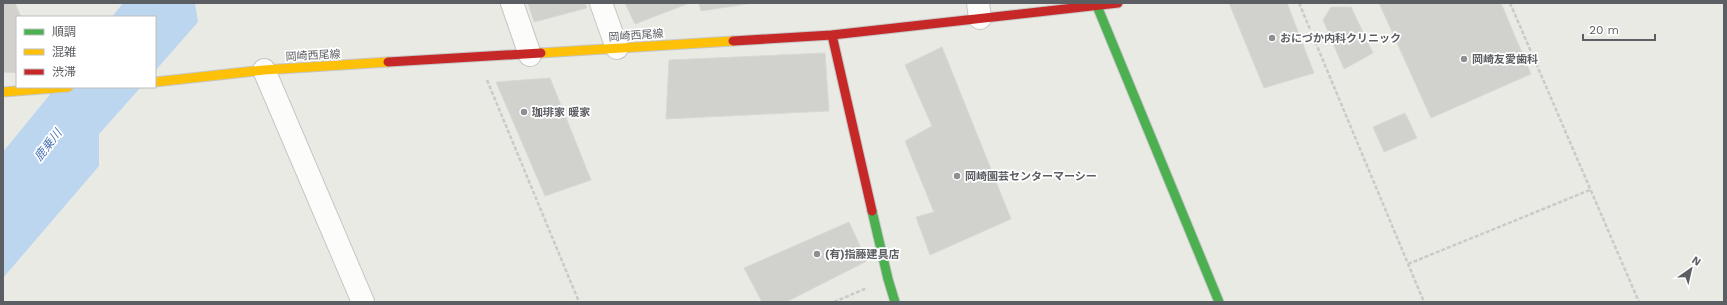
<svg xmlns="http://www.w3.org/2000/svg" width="1727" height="305" viewBox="0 0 1727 305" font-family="'Work Sans','Noto Sans JP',sans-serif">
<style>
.water{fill:#bdd6f0}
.building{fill:#d1d1ce;stroke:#d9d8d4}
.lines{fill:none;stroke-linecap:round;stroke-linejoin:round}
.street-casing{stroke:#c6c6c6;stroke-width:24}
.fast-casing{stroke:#c5c6c6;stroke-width:11}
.slow-casing{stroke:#c5c6c6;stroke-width:11}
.jam-casing{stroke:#c5c6c6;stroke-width:11}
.path{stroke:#c8cbca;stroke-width:2.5;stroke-dasharray:4 2;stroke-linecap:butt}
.street{stroke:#fcfcfb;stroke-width:22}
.fast{stroke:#4caf50;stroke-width:9}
.slow{stroke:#ffc107;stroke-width:9}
.jam{stroke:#c62828;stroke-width:9}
.poi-dot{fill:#8d8f90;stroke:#fff;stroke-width:1.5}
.labels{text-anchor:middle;stroke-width:3.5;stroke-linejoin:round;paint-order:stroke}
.street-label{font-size:11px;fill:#5b5e62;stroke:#fff}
.poi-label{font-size:11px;font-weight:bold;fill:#5b5e62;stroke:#fff;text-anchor:start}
.water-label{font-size:12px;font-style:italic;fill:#5077b5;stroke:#fff}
</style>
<rect width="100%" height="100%" fill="#eaeae5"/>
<!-- water -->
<path class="water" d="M 123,3 L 195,3 L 198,22 L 155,71 L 155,17 L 112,17 Z
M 56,87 L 141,87 L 99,134 L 99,166 L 3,278 L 3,152 Z"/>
<!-- building -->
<path class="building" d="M 3,3 L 15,3 L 21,17 L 17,17 L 17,73 L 3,72 Z
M 528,3 L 585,3 L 587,8 L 534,22 Z
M 625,3 L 687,3 L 687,4 L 635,24 Z
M 699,3 L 753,3 L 701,11 Z
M 1229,3 L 1287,3 L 1314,73 L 1264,88 Z
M 1379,3 L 1501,3 L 1531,74 L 1431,118 Z
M 1331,7 L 1351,7 L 1373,53 L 1344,69 L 1323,20 Z
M 942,47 L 1011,219 L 930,255 L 916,217 L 934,212 L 905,141 L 932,126 L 905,65 Z
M 825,53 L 829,111 L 666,119 L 669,60 Z
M 550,78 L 591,180 L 545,196 L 496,82 Z
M 1405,113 L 1417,138 L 1384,152 L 1373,127 Z
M 849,222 L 867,261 L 786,302 L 762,302 L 744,268 Z"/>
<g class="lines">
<!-- street casing -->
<g class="street-casing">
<path id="street" d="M 512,3 L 530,55
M 601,3 L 617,48
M 978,3 L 980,18
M 264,70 L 363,302"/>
</g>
<!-- fast casing -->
<g class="fast-casing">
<path id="fast" d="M 1097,6 L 1219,302
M 872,211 L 888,279 L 895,302"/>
</g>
<!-- slow casing -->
<g class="slow-casing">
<path id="slow" d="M 541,53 L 733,41
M 155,82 L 264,70 L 388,62
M 3,92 L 68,87"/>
</g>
<!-- jam casing -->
<g class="jam-casing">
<path id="jam" d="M 832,35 L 872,211
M 733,41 L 832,35 L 1118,3
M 388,62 L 541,53"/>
</g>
<!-- path -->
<path class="path" d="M 1299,3 L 1424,302
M 1510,3 L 1639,302
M 487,80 L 579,302
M 1408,264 L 1590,190
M 834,302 L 867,288"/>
<!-- street -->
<use href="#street" class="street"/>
<!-- fast -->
<use href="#fast" class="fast"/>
<!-- slow -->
<use href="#slow" class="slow"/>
<!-- jam -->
<use href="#jam" class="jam"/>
</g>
<!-- markers -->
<g class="poi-dot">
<circle cx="1272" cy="38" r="4"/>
<circle cx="1464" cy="59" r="4"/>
<circle cx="524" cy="112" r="4"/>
<circle cx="957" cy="176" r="4"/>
<circle cx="817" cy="254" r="4"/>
</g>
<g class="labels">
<!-- street labels -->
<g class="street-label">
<text transform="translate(636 35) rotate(-4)" y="4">岡崎西尾線</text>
<text transform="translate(313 55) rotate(-3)" y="4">岡崎西尾線</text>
</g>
<!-- poi labels -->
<g class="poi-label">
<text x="1280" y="42">おにづか内科クリニック</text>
<text x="1472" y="63">岡崎友愛歯科</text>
<text x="532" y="116">珈琲家 暖家</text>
<text x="965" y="180">岡崎園芸センターマーシー</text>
<text x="825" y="258">(有)指藤建具店</text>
</g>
<!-- water labels -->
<g class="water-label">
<text transform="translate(48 145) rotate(-52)" y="4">鹿乗川</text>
</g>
</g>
<!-- border -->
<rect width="1727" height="305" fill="none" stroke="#5b5e62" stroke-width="8"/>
<!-- legend -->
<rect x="16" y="16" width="140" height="72" fill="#ffffff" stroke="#bdbfc0"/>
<rect x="24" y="29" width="20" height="6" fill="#4caf50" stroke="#bdbfc0"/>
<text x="52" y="36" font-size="12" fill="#5b5e62">順調</text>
<rect x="24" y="49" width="20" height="6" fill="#ffc107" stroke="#bdbfc0"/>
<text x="52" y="56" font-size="12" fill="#5b5e62">混雑</text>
<rect x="24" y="69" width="20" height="6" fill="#c62828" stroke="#bdbfc0"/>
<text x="52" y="76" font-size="12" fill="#5b5e62">渋滞</text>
<!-- north arrow -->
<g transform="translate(1691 269) rotate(34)" stroke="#ffffff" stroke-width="3" paint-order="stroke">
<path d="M0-3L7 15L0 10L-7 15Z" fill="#5b5e62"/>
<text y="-6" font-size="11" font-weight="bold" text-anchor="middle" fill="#5b5e62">N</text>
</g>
<!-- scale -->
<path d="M1583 34v6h72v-6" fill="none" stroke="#5b5e62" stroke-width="2"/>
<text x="1589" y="34" font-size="12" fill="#5b5e62" stroke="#ffffff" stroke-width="3" paint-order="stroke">20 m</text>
</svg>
